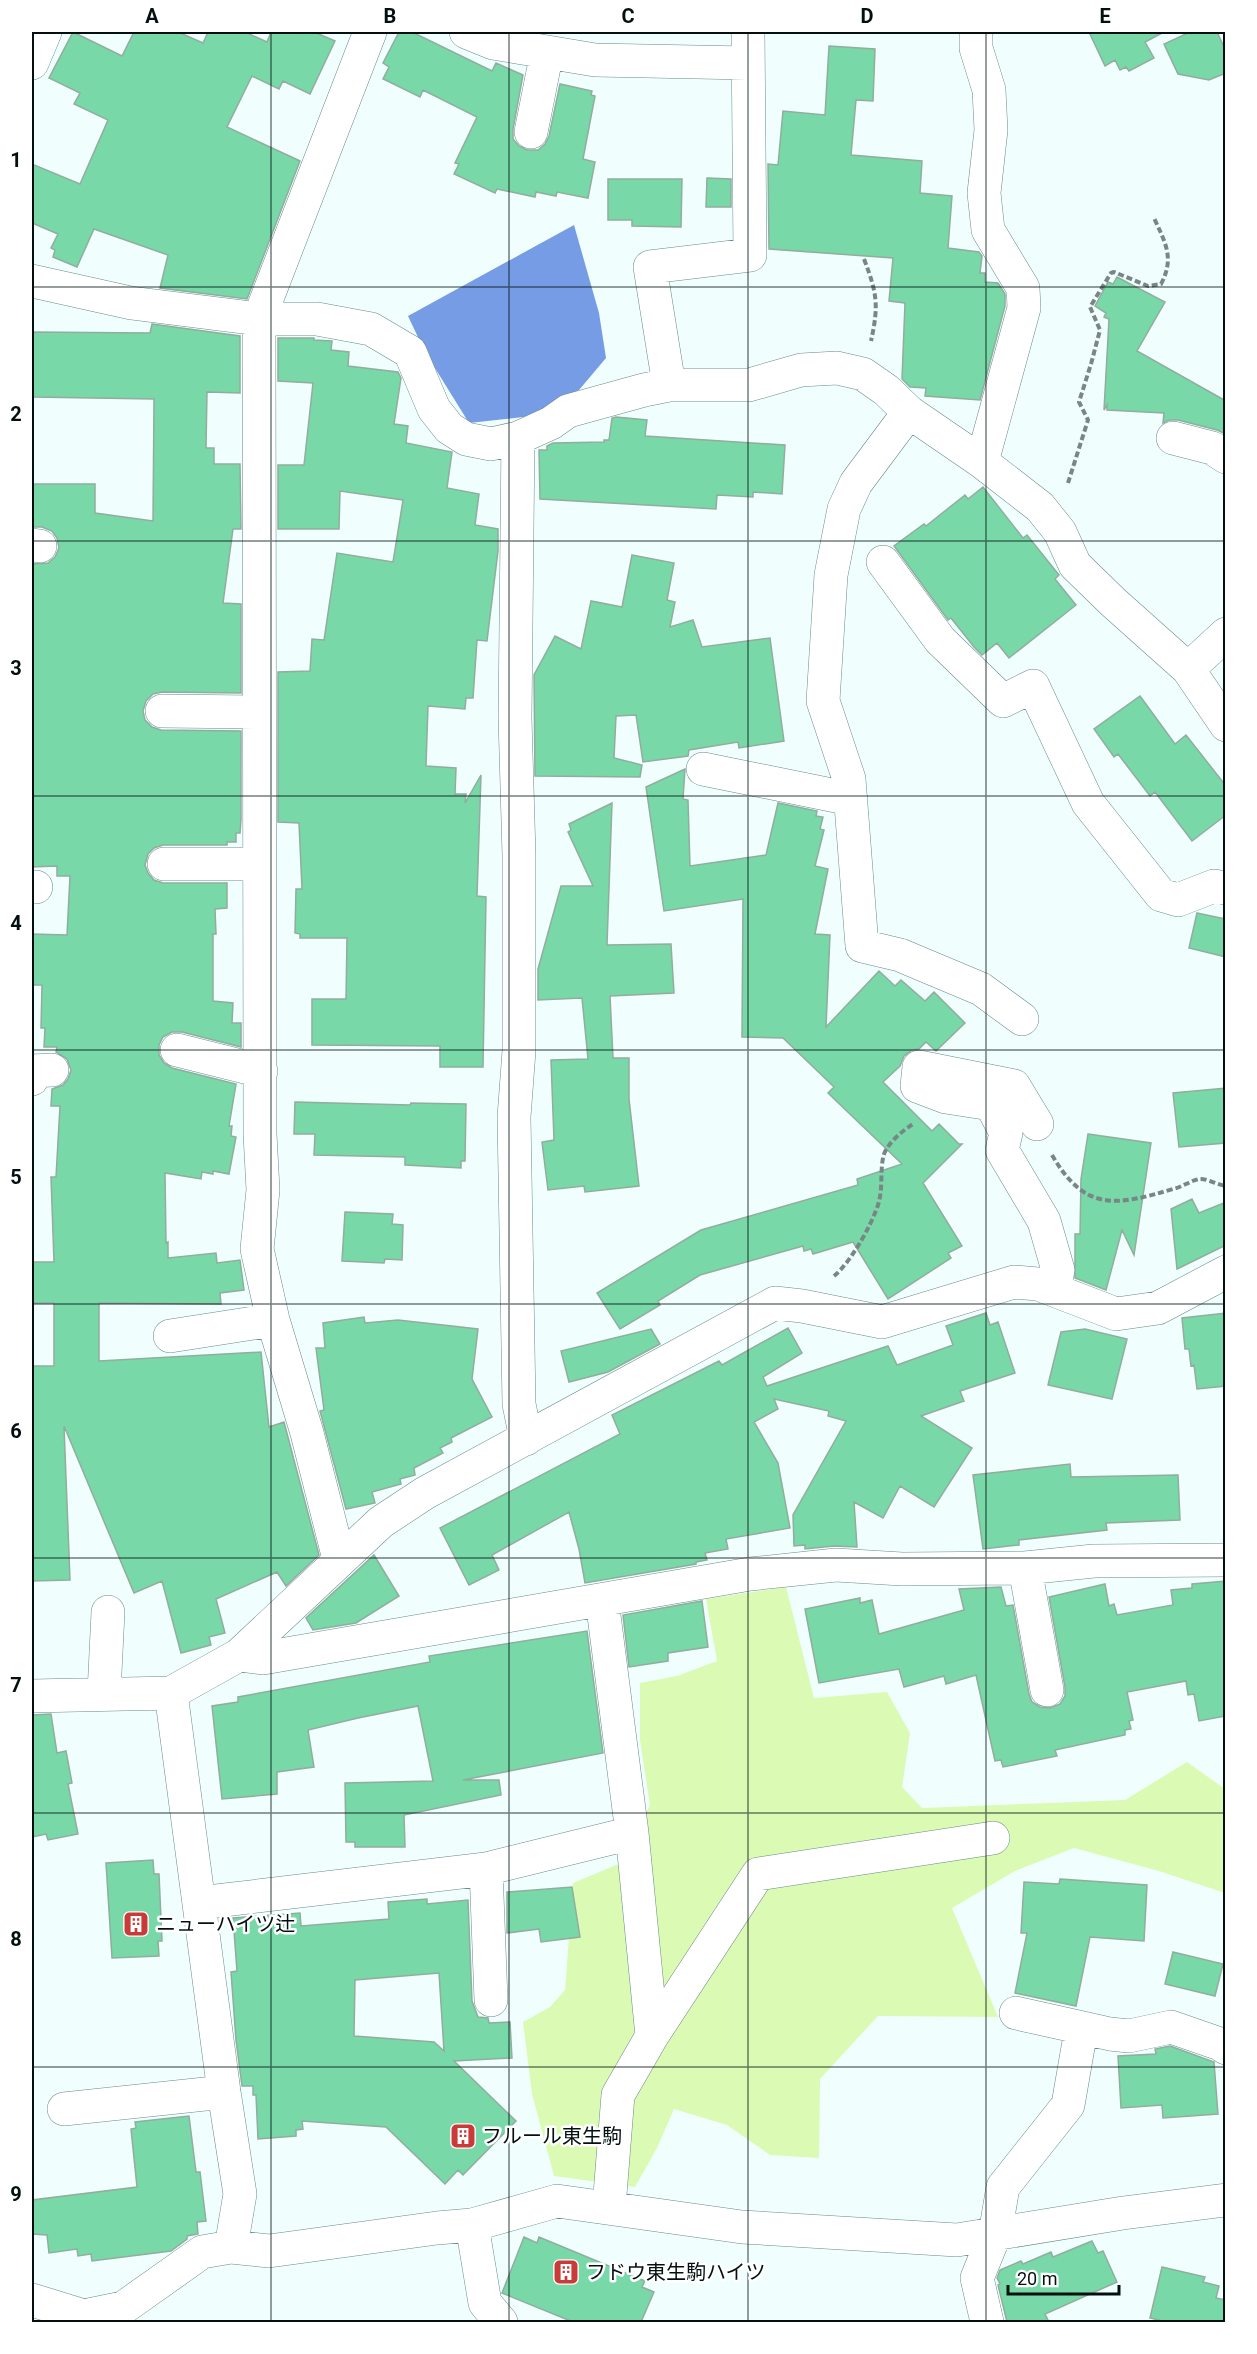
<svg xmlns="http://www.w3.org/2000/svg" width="1257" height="2354" viewBox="0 0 1257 2354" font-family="Roboto,'Noto Sans JP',sans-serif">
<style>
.green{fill:#dbfab3}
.water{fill:#759ce4}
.building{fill:#78d8a8;stroke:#91ad9d;stroke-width:1.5;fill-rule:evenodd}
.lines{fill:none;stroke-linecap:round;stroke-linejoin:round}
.minor-casing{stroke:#688b8a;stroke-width:34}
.path{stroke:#788685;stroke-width:4;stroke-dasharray:6 3;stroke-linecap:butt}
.minor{stroke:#fff;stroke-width:33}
.grid{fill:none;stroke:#041010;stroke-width:1.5;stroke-opacity:0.55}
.labels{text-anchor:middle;stroke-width:5;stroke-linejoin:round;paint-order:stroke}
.poi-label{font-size:20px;fill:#041010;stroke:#fff;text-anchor:start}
.neatline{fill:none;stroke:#041010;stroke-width:2}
.grid-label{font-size:20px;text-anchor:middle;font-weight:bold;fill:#041010}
</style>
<rect width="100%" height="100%" fill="#f0fffe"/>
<!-- green -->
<path class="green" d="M 786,1587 L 814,1698 L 887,1692 L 910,1733 L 902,1787 L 922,1808 L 1125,1800 L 1187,1762 L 1225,1789 L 1225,1893 L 1159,1871 L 1074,1848 L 1015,1871 L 952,1908 L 998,2017 L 878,2016 L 820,2079 L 819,2158 L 770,2155 L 727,2125 L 674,2109 L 657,2148 L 635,2187 L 554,2176 L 532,2094 L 523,2022 L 550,2007 L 565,1990 L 573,1883 L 621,1863 L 650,1805 L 640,1740 L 640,1683 L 677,1676 L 717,1661 L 706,1599 Z"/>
<!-- water -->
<path class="water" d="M 574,225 L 599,313 L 606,358 L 579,390 L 532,416 L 469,423 L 425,352 L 408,316 Z"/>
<!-- building -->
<path class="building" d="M 73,32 L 122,56 L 134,32 L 178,32 L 203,43 L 208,32 L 245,32 L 267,42 L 271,32 L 314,32 L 335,41 L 310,94 L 283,81 L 279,89 L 252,76 L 227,127 L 300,161 L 247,299 L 160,288 L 168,255 L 94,229 L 77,267 L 53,257 L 55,250 L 51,248 L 58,234 L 32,223 L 32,164 L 80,184 L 108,120 L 74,104 L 80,93 L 49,78 Z
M 399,32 L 412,32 L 492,71 L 496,63 L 523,75 L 513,129 L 513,139 L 519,146 L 527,150 L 538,150 L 545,144 L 549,136 L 560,84 L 592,91 L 591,95 L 595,96 L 583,159 L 595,162 L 588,198 L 557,192 L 556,196 L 536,192 L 535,197 L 497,189 L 495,193 L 454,174 L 459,164 L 455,163 L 477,117 L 423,90 L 420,97 L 383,79 L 389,67 L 383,63 Z
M 1089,32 L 1164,32 L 1145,42 L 1154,58 L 1129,71 L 1126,67 L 1120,70 L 1115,60 L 1105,66 Z
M 1190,32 L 1217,32 L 1226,51 L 1226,73 L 1209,80 L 1178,74 L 1164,44 Z
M 829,46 L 875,49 L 873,101 L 856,100 L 851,155 L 922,161 L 920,193 L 952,196 L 948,248 L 979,252 L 982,256 L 980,273 L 985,273 L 985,282 L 998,283 L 1005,294 L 1005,306 L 980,400 L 925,396 L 926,388 L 910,387 L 902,379 L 905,303 L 889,301 L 893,258 L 769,249 L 768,164 L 778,165 L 783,111 L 825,115 Z
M 707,178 L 731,179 L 731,207 L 706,207 Z
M 608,179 L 682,179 L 681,227 L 632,226 L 632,220 L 608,220 Z
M 1117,277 L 1165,302 L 1137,351 L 1226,401 L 1226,434 L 1217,430 L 1178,420 L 1169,420 L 1163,423 L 1164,413 L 1107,410 L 1107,405 L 1104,410 L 1109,319 L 1104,317 L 1106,313 L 1095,306 L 1108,282 L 1113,284 Z
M 152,324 L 240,336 L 240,393 L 207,392 L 206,448 L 214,448 L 214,464 L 240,464 L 241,529 L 233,529 L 223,603 L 241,604 L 241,693 L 162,692 L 153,694 L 146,701 L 143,711 L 145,720 L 152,727 L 161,730 L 241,731 L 241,820 L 240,833 L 236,833 L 236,842 L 227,842 L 227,845 L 163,845 L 154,848 L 148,854 L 145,865 L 148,873 L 154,880 L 163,883 L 227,883 L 227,908 L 215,909 L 216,934 L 213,934 L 213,1001 L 233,1003 L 232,1023 L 241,1023 L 241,1047 L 182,1032 L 172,1032 L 163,1037 L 159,1045 L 159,1055 L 164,1063 L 172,1068 L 236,1084 L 229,1126 L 232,1126 L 231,1136 L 236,1137 L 229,1174 L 213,1171 L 213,1174 L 202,1172 L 201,1179 L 165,1173 L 166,1243 L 168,1242 L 168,1258 L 216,1253 L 217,1263 L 240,1260 L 244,1290 L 220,1293 L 221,1304 L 99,1303 L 99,1361 L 261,1352 L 269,1427 L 284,1422 L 319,1555 L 286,1586 L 277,1572 L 216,1599 L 225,1633 L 209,1637 L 211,1645 L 181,1653 L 162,1581 L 134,1593 L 64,1426 L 70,1580 L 32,1581 L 32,1366 L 54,1366 L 54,1303 L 32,1303 L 32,1262 L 54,1262 L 51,1177 L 56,1177 L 60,1106 L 51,1106 L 52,1089 L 63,1085 L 68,1079 L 71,1070 L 67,1059 L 56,1052 L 57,1047 L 44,1047 L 45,1028 L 41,1028 L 42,985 L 32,985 L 32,934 L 67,935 L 70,876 L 57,876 L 57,866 L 32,867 L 32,564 L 48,563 L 55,557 L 59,548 L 57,538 L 52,531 L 42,527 L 32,527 L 32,484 L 95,484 L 95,513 L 153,521 L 154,399 L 32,397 L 32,332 L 150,333 Z
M 278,338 L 314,338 L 314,340 L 332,341 L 331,350 L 349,352 L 348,366 L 398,372 L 401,378 L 394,424 L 408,426 L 406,443 L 452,452 L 447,488 L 479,494 L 475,525 L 498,529 L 498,551 L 487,641 L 477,640 L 473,698 L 466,698 L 465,709 L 428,706 L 426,766 L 456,768 L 455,794 L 466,794 L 465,803 L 481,775 L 477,896 L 486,897 L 483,1067 L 440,1067 L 440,1046 L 312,1045 L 312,999 L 346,999 L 347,938 L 300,938 L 300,934 L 295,933 L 296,889 L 302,889 L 299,823 L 278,822 L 278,672 L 310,671 L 312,639 L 324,640 L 337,553 L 393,562 L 403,500 L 340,491 L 339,529 L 278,529 L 278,465 L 304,465 L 313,383 L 278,381 Z
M 616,417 L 647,420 L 645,436 L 785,445 L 782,494 L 753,492 L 753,497 L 717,495 L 716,509 L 540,499 L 539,450 L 547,450 L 547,446 L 553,443 L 604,442 L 604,440 L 609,440 L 612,418 Z
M 983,487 L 1023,538 L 1027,535 L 1059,575 L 1055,579 L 1076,605 L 1009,658 L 997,643 L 982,655 L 974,647 L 951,618 L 948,620 L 894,546 L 924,524 L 926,526 L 965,495 L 968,499 Z
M 632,555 L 674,563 L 667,600 L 675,602 L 670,627 L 693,620 L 702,647 L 770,638 L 784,741 L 739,748 L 738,742 L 689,750 L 688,756 L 643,762 L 636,715 L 616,716 L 614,758 L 642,765 L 640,777 L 535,776 L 534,675 L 555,636 L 581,649 L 591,601 L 622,607 Z
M 1140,696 L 1175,744 L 1186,735 L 1226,786 L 1226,815 L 1192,841 L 1155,792 L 1150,796 L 1118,754 L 1114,757 L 1094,729 Z
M 685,769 L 683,799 L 688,800 L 690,866 L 766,855 L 778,803 L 817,811 L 816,816 L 823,817 L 820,829 L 824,830 L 815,866 L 828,869 L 815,934 L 830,935 L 826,1027 L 879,971 L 895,986 L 901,980 L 925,1001 L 934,992 L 965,1023 L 936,1051 L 926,1042 L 919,1049 L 912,1050 L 904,1056 L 900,1066 L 883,1082 L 932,1131 L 939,1124 L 959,1144 L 962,1144 L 923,1183 L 962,1246 L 948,1253 L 951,1258 L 888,1299 L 853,1242 L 813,1254 L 811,1249 L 804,1251 L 803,1246 L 700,1275 L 658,1301 L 660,1305 L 620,1329 L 597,1293 L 701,1230 L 858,1185 L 857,1179 L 902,1164 L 828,1093 L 834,1087 L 783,1038 L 742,1037 L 743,899 L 664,911 L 646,787 Z
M 612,803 L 607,945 L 671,944 L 674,993 L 610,996 L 613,1058 L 629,1058 L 629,1099 L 639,1186 L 585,1192 L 584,1186 L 548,1190 L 542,1142 L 554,1140 L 551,1060 L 588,1059 L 582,998 L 538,1000 L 538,969 L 561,886 L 593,886 L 568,832 L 571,830 L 569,824 Z
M 1197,913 L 1226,919 L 1226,957 L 1189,948 Z
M 1226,1088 L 1226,1143 L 1179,1147 L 1173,1093 Z
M 295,1102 L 410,1105 L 411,1103 L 466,1104 L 465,1161 L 461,1161 L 461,1168 L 405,1165 L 405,1157 L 314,1155 L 315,1134 L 294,1134 Z
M 1088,1134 L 1151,1143 L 1134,1255 L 1122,1230 L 1106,1290 L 1075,1278 L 1075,1234 L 1080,1234 L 1081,1179 Z
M 1192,1199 L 1199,1213 L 1226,1202 L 1226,1245 L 1177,1269 L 1171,1209 Z
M 345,1212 L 393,1214 L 392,1224 L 403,1225 L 402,1260 L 385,1259 L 384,1263 L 342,1261 Z
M 986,1313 L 990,1325 L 998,1322 L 1015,1373 L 960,1391 L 964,1401 L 921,1416 L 972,1448 L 934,1507 L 900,1486 L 883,1518 L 854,1502 L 857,1547 L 834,1546 L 805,1549 L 805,1545 L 794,1546 L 793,1515 L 846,1421 L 828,1416 L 829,1411 L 774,1399 L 778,1409 L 754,1422 L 778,1463 L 790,1528 L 726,1539 L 728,1549 L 705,1553 L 707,1560 L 696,1562 L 696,1564 L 585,1583 L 579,1549 L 569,1512 L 492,1555 L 499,1570 L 469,1585 L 440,1528 L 620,1434 L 612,1415 L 719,1361 L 722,1365 L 788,1328 L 802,1353 L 763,1377 L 767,1386 L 888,1346 L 897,1365 L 953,1345 L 946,1326 Z
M 1226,1313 L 1226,1386 L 1197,1389 L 1194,1365 L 1191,1366 L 1189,1349 L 1185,1349 L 1182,1318 Z
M 364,1317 L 365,1323 L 398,1320 L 478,1329 L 472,1379 L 492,1417 L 451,1438 L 452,1442 L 440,1448 L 443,1453 L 414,1468 L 415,1475 L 400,1479 L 401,1484 L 372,1492 L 375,1503 L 346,1509 L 320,1411 L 324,1410 L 316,1348 L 325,1348 L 323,1323 Z
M 651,1329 L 660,1344 L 608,1372 L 569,1382 L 561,1351 Z
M 1085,1329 L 1127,1339 L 1112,1399 L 1048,1385 L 1061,1332 Z
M 1070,1464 L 1071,1477 L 1178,1475 L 1180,1520 L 1106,1523 L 1107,1530 L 1019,1540 L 1019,1545 L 983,1549 L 973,1475 Z
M 374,1555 L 399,1596 L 356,1623 L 313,1630 L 306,1618 Z
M 1226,1581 L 1226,1716 L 1199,1721 L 1194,1694 L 1188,1695 L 1186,1681 L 1127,1692 L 1133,1720 L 1129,1721 L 1131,1729 L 1125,1730 L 1125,1735 L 1055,1750 L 1057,1756 L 1003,1767 L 1001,1760 L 995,1761 L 976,1675 L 946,1684 L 944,1676 L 904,1687 L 899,1669 L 819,1683 L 805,1609 L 860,1598 L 860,1603 L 872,1600 L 879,1634 L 964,1610 L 959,1589 L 1001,1587 L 1006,1606 L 1013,1605 L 1029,1694 L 1032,1702 L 1040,1707 L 1050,1708 L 1060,1704 L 1065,1696 L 1065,1687 L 1049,1597 L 1105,1584 L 1109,1606 L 1114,1604 L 1117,1615 L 1173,1605 L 1171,1590 L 1192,1588 L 1192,1584 Z
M 702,1601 L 708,1647 L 668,1653 L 668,1661 L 629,1667 L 623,1615 Z
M 587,1631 L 603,1753 L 463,1780 L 499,1780 L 501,1795 L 404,1815 L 405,1847 L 355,1847 L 355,1842 L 346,1842 L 345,1783 L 433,1781 L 418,1706 L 358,1718 L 308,1730 L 314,1767 L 277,1772 L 277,1794 L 222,1799 L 212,1706 L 238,1702 L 238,1697 L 430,1662 L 429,1656 Z
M 51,1714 L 57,1753 L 66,1751 L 72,1783 L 68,1784 L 78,1834 L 48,1840 L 46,1834 L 32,1837 L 32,1715 Z
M 153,1860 L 154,1874 L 159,1874 L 162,1941 L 158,1941 L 159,1956 L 112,1958 L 106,1863 Z
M 1060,1879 L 1147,1885 L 1144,1941 L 1090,1937 L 1076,2006 L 1015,1993 L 1027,1933 L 1021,1933 L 1024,1882 L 1059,1884 Z
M 572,1887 L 580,1937 L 541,1942 L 539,1929 L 507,1933 L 507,1892 Z
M 427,1899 L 427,1904 L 468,1900 L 472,2001 L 478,2017 L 488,2018 L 489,2023 L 510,2022 L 512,2058 L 454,2061 L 516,2121 L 463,2175 L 458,2170 L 445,2184 L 386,2127 L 302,2121 L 303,2129 L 296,2130 L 296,2136 L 258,2139 L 256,2095 L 253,2095 L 253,2086 L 242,2086 L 236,2040 L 231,1972 L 237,1971 L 233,1918 L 300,1913 L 301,1926 L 389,1919 L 388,1902 ZM 439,1973 L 444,2051 L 434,2042 L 354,2036 L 355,1980 Z
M 1173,1952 L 1223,1964 L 1215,1996 L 1165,1984 Z
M 1170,2046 L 1214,2062 L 1218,2114 L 1163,2118 L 1162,2105 L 1121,2108 L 1118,2056 L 1156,2054 L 1155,2049 Z
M 189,2116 L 196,2172 L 200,2172 L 206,2221 L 197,2222 L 198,2234 L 187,2236 L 187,2239 L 171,2251 L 92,2261 L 91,2254 L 78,2256 L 77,2249 L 49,2253 L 47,2235 L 32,2234 L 32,2200 L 137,2187 L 131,2129 L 136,2128 L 135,2122 Z
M 524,2237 L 537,2243 L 539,2237 L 645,2281 L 642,2287 L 654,2292 L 641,2322 L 573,2322 L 502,2293 Z
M 1092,2241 L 1098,2253 L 1103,2251 L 1117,2282 L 1045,2314 L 1049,2322 L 1007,2322 L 998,2285 L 1000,2284 L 997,2278 L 1000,2270 L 1021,2261 L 1023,2264 L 1051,2252 L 1053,2257 Z
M 1162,2267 L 1205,2277 L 1203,2282 L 1219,2286 L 1216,2298 L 1226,2300 L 1226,2322 L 1167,2322 L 1150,2318 Z"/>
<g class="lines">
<!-- minor casing -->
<g class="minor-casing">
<path id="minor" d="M 466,32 L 493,43 L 595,60 L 747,63
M 976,32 L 976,48 L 989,90 L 991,130 L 984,193 L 988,230 L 1023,288 L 1024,308 L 982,462
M 32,63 L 45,32
M 531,132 L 547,52
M 32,281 L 131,303 L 259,319 L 317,319 L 371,329 L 410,352 L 434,409 L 449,428 L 466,439 L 491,444 L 518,438 L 551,423 L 568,411 L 644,390 L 669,385 L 749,385 L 801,370 L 837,368 L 863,374 L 886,390 L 909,412 L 982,462 L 1040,507 L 1060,532 L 1075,565 L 1113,602 L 1188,669 L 1226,725
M 669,385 L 650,267 L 750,255 L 748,32
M 909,412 L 856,483 L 844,509 L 831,575 L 823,701 L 849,779 L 862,946 L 900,955 L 981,989 L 1022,1019
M 518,438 L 515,718 L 519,855 L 519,1051 L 514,1117 L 519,1404 L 526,1439
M 1173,438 L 1212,448 L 1226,457
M 32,545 L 40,546
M 883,562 L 940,640 L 1003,701 L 1033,686 L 1088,803 L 1161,895 L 1178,900 L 1214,886 L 1226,888
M 1188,669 L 1226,634
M 162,711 L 259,712
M 703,769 L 851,799
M 164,864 L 259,864
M 32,887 L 36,887
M 177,1050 L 261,1071
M 32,1079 L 32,1071 L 52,1070
M 1037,1124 L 1014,1086 L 919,1067 L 917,1086 L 946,1097 L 991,1104 L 1006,1133 L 1002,1150 L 1044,1221 L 1058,1270 L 1054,1290
M 170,1336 L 273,1320
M 339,1559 L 307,1433 L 273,1320 L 257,1249 L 263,1190 L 260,1134 L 259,319 L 370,32
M 1025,1568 L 1047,1690
M 602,1600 L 632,1833 L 652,2036
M 239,1655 L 263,1658 L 750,1574 L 836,1565 L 902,1569 L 1025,1568 L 1094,1561 L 1226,1560
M 104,1693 L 108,1612
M 32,1696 L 171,1693
M 486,1869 L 491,2000
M 199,1903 L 486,1869 L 632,1833
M 1016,2013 L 1110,2034 L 1129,2036 L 1171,2027 L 1220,2044 L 1226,2048
M 64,2109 L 224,2092
M 609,2207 L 618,2095 L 652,2036 L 758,1874 L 993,1838
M 472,2225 L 485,2303 L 501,2322
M 231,2247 L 240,2194 L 224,2092 L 171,1693 L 239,1655 L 381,1522 L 425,1493 L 775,1303 L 802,1306 L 882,1322 L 1014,1282 L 1038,1284 L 1116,1314 L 1158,1308 L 1226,1272
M 32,2300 L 84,2316 L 123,2308 L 202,2252 L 231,2247 L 269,2251 L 437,2228 L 472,2225 L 557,2201 L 742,2227 L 957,2240 L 1123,2213 L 1226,2200
M 987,2322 L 977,2278 L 995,2234 L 1003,2187 L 1068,2105 L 1081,2030"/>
</g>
<!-- path -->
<path class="path" d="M 864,259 C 877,293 879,305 871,341
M 1068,483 L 1088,420 L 1079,402 L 1091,364 L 1100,330 L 1090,307 L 1111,273 L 1114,272 L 1148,286 L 1161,284 C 1175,258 1165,242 1154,218
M 1052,1155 C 1085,1212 1116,1206 1173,1189 C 1182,1187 1190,1181 1199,1179 C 1206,1178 1218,1185 1226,1186
M 834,1276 C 851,1262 871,1226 878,1205 C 883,1190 880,1174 883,1158 C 885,1145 902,1131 913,1124"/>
<!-- minor -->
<use href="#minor" class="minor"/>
</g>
<!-- grid -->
<path class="grid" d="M 271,32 L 271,2322M 509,32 L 509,2322M 748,32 L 748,2322M 986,32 L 986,2322M 32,287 L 1226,287M 32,541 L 1226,541M 32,796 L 1226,796M 32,1050 L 1226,1050M 32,1304 L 1226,1304M 32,1558 L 1226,1558M 32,1813 L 1226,1813M 32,2067 L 1226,2067"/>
<!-- icons -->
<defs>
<g id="building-square" transform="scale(1.35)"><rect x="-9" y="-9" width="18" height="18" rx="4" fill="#c93b38" stroke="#fff"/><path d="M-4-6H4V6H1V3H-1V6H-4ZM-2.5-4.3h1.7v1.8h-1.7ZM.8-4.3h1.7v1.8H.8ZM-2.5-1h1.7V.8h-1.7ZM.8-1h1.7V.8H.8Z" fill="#fff"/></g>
</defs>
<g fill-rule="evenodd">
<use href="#building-square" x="136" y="1924"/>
<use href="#building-square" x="463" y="2136"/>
<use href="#building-square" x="566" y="2272"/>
</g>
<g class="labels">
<!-- poi labels -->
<g class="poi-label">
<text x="156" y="1931">ニューハイツ辻</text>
<text x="482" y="2143">フルール東生駒</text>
<text x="586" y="2279">フドウ東生駒ハイツ</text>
</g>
</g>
<!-- border -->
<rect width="1257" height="2354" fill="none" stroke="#ffffff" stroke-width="66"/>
<!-- scale -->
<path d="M1008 2285v9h111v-9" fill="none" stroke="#041010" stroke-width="3"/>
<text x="1017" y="2285" font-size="18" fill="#041010" stroke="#ffffff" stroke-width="4.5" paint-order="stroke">20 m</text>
<rect x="33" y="33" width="1191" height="2288" class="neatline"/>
<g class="grid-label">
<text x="152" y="23">A</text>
<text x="390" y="23">B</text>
<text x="628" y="23">C</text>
<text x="867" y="23">D</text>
<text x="1105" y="23">E</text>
<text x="16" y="167">1</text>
<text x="16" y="421">2</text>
<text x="16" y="675">3</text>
<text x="16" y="930">4</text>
<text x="16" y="1184">5</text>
<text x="16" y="1438">6</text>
<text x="16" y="1692">7</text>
<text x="16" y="1946">8</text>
<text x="16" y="2201">9</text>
</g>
</svg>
